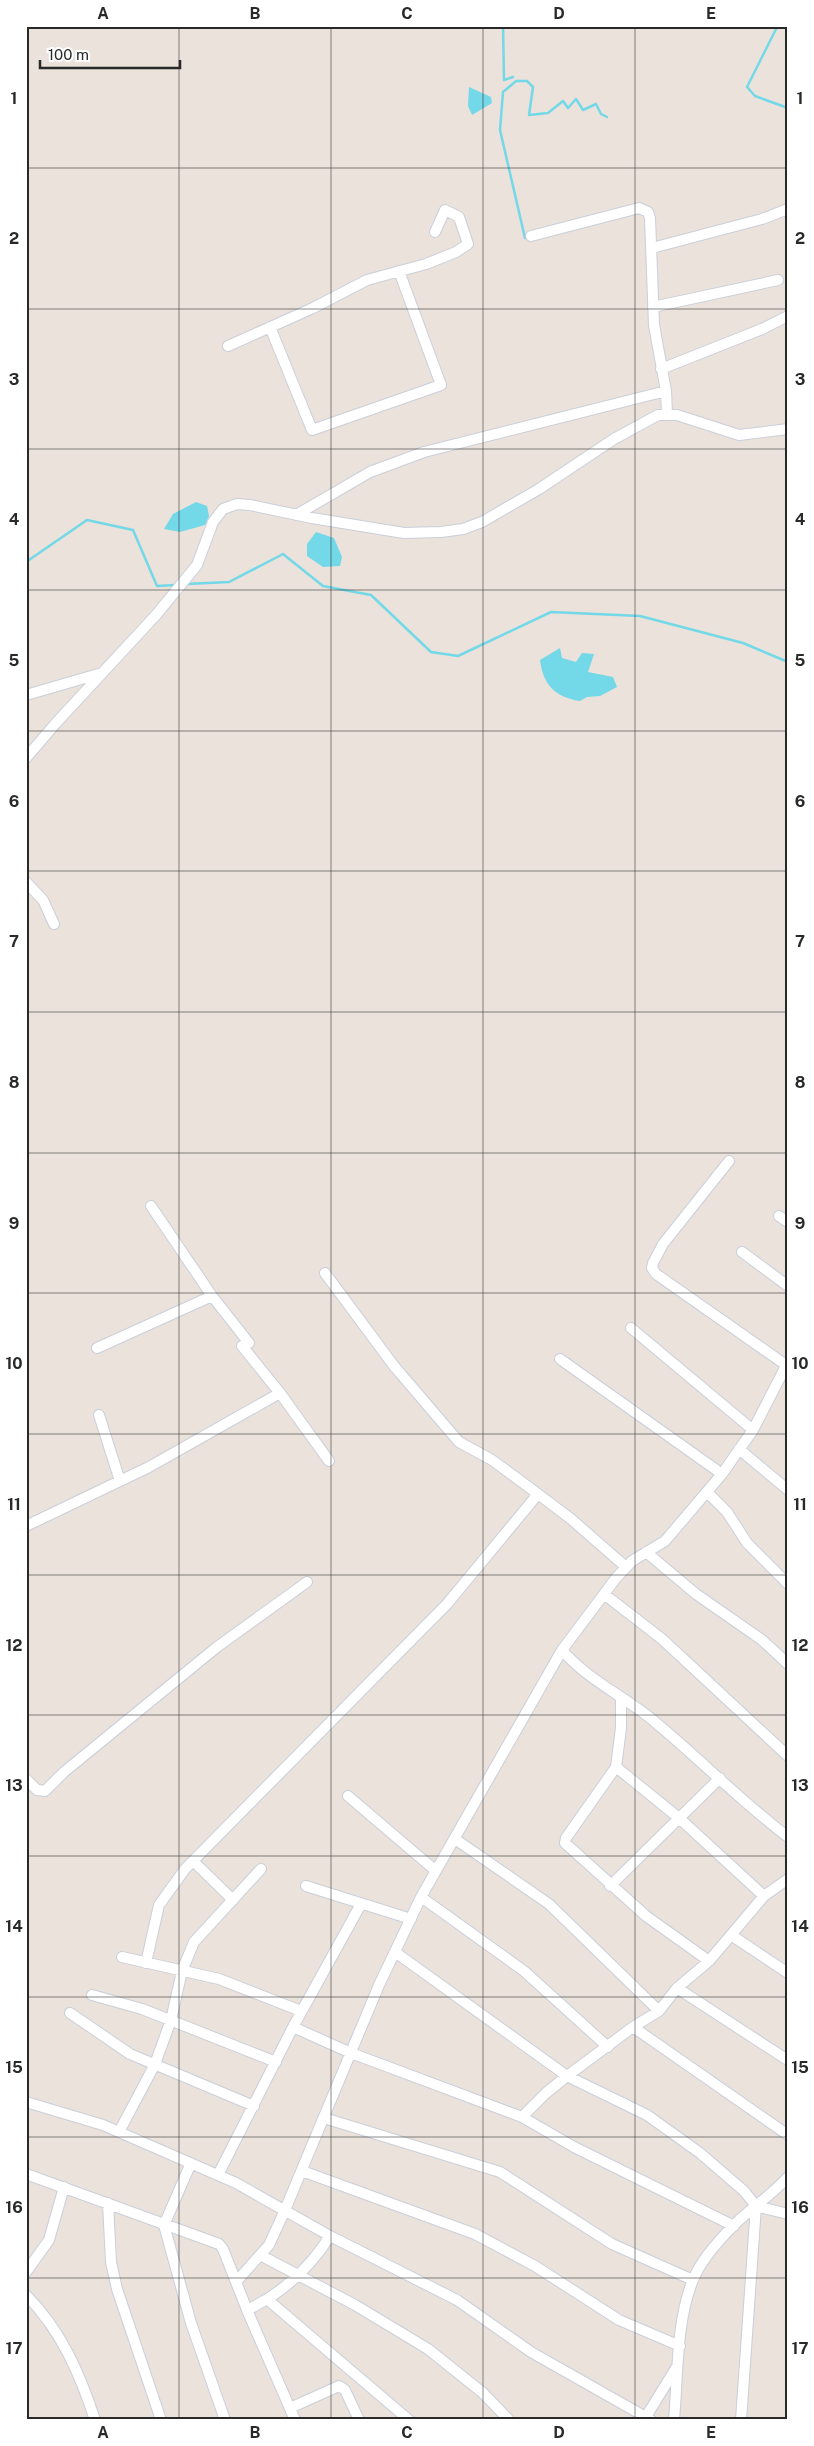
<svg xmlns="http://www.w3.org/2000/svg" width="814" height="2446" viewBox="0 0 814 2446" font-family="'Public Sans',sans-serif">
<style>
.water{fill:#73d8e7}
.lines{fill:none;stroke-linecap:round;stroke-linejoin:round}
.stream{stroke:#73d8e7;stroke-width:2.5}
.minor-casing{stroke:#cacfda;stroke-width:12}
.minor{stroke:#fff;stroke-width:10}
.grid{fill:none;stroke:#292929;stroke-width:1;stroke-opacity:0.55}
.neatline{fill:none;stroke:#292929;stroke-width:2}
.grid-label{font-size:16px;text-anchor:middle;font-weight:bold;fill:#292929}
</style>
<rect width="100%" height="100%" fill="#eae2db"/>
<!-- water -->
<path class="water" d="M 469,87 L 491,97 L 492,103 L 472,115 L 468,106 Z
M 196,502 L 207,506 L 209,516 L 205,525 L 180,532 L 164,529 L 173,514 Z
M 316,532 L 334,538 L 342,557 L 340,566 L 323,567 L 307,556 L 307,544 Z
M 560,648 L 562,658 L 576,662 L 582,653 L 594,654 L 588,672 L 613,677 L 617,687 L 600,696 L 587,697 L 580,701 C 554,697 543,684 540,660 Z"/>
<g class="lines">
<!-- stream -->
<path class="stream" d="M 503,26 L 504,80 L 513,77
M 780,26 L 776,29 L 747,87 L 755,96 L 788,108
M 525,238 L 500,130 L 503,92 L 516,81 L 527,81 L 533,87 L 529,115 L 548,113 L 563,101 L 568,108 L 576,99 L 583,110 L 596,104 L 601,114 L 607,117
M 26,562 L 87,520 L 133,530 L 157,586 L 176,585
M 186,584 L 229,582 L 283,554 L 323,586 L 371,595 L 431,652 L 458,656 L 551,612 L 640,616 L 743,643 L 788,662"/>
<!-- minor casing -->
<g class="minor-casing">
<path id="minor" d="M 531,236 L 639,208 L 648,212 L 650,218 L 654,325 L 666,391 L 667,414
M 652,248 L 762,219 L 788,209
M 653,307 L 778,280
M 270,327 L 312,430 L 441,385 L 399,271
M 228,346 L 313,308 L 367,280 L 426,264 L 456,252 L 468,244 L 459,217 L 445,210 L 435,232
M 661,369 L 762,329 L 788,316
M 296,515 L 370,472 L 424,452 L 666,391
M 26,695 L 102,673
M 26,758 L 56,723 L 156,615 L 197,565 L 213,522 L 223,509 L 237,504 L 250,505 L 312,518 L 404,533 L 441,532 L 463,529 L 482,522 L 539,489 L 614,439 L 658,415 L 677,415 L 739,435 L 788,429
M 26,882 L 43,900 L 54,924
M 729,1161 L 663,1244 L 653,1263 L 652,1268 L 656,1274 L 786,1365
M 151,1206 L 212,1296 L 249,1343
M 779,1216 L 788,1222
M 742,1252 L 788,1286
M 325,1273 L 394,1366 L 459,1442 L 492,1460 L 538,1494 L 571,1519 L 626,1567
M 631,1328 L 753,1430
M 242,1346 L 280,1393 L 329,1461
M 97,1348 L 212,1296
M 560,1359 L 722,1474
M 99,1415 L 120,1481
M 739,1449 L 788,1490
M 707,1492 L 727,1512 L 747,1543 L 788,1584
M 26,1526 L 149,1467 L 280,1393
M 646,1552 L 696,1594 L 762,1640 L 788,1664
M 604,1594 L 662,1639 L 788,1756
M 562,1650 C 587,1679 620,1694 649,1717 C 697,1756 739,1800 788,1837
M 621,1699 L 621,1728 L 616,1767 L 566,1838 L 565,1843 L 646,1916 L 709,1961
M 616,1767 L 679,1818 L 764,1896
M 26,1779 L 37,1790 L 45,1791 L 64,1772 L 217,1647 L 307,1582
M 348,1796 L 436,1871
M 455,1839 L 549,1904 L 659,2011
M 193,1861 L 233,1900
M 306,1886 L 411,1919
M 610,1886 L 720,1778
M 421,1897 L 524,1971 L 608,2047
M 731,1935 L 788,1973
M 395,1952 L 567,2076 L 647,2115 L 700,2153 L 744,2191 L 756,2206 L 788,2214
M 122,1957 L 219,1979 L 301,2011
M 146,1963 L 159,1905 L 185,1869 L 447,1604 L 538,1494
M 677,1988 L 786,2059
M 92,1995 L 142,2009 L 276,2062
M 70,2013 L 130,2054 L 254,2106
M 293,2027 L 351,2053 L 522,2117 L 574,2147 L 734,2226
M 633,2027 L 788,2135
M 26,2102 L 103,2125 L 236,2183 L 330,2236 L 457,2300 L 531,2352 L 651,2420
M 522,2117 L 546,2093 L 567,2076 L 633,2027 L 659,2011 L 677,1988 L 709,1961 L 764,1896 L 788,1879
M 324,2118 L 500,2172 L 612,2244 L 693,2280
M 119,2132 L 155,2064 L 171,2020 L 182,1971 L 194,1942 L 261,1869
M 191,2163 L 164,2225 L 191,2323 L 225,2420
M 302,2171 L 475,2234 L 535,2266 L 619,2320 L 680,2346
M 26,2174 L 219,2244 L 223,2249 L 247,2310 L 295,2420
M 218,2175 L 293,2027 L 361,1904
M 108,2203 L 111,2262 L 117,2289 L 161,2420
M 260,2255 L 355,2305 L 428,2349 L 483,2393 L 509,2420
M 26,2272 L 49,2240 L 64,2187
M 236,2282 L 269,2245 L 285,2210 L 379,1985 L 421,1897 L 562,1650 L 616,1578 L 632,1561 L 665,1541 L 722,1474 L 753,1430 L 788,1362
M 26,2295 C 61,2330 80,2374 95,2420
M 268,2300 L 409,2420
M 247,2310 C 283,2293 309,2269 330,2236
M 290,2408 L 339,2386 L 345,2390 L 359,2420
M 644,2420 L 676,2368
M 674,2420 C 678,2376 676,2321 693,2280 C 701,2260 719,2240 734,2225 C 751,2208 772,2195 788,2177
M 741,2420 L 756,2206"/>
</g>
<!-- minor -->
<use href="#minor" class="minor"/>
</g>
<!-- grid -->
<path class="grid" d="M 179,26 L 179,2420M 331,26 L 331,2420M 483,26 L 483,2420M 635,26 L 635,2420M 26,168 L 788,168M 26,309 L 788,309M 26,449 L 788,449M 26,590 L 788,590M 26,731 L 788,731M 26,871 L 788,871M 26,1012 L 788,1012M 26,1153 L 788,1153M 26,1293 L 788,1293M 26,1434 L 788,1434M 26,1575 L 788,1575M 26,1715 L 788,1715M 26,1856 L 788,1856M 26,1997 L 788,1997M 26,2137 L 788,2137M 26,2278 L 788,2278"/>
<!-- border -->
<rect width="814" height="2446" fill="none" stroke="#ffffff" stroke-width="55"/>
<!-- scale -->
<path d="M40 60v8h140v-8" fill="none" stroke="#292929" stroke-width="2.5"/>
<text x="48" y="60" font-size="15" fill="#292929" stroke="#ffffff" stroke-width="4" paint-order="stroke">100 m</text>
<rect x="28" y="28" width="758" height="2390" class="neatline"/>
<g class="grid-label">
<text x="103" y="19">A</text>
<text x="255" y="19">B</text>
<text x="407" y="19">C</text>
<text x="559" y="19">D</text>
<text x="711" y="19">E</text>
<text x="14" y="104">1</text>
<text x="800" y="104">1</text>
<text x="14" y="244">2</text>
<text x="800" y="244">2</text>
<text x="14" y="385">3</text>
<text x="800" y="385">3</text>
<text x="14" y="525">4</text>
<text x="800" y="525">4</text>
<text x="14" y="666">5</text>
<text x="800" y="666">5</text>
<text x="14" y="807">6</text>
<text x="800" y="807">6</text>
<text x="14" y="947">7</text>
<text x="800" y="947">7</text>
<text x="14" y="1088">8</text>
<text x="800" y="1088">8</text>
<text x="14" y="1229">9</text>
<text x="800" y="1229">9</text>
<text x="14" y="1369">10</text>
<text x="800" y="1369">10</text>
<text x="14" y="1510">11</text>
<text x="800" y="1510">11</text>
<text x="14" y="1651">12</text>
<text x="800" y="1651">12</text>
<text x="14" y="1791">13</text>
<text x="800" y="1791">13</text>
<text x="14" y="1932">14</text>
<text x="800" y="1932">14</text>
<text x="14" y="2073">15</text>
<text x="800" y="2073">15</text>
<text x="14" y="2213">16</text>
<text x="800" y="2213">16</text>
<text x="14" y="2354">17</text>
<text x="800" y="2354">17</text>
<text x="103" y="2438">A</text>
<text x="255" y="2438">B</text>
<text x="407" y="2438">C</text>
<text x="559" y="2438">D</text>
<text x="711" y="2438">E</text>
</g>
</svg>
